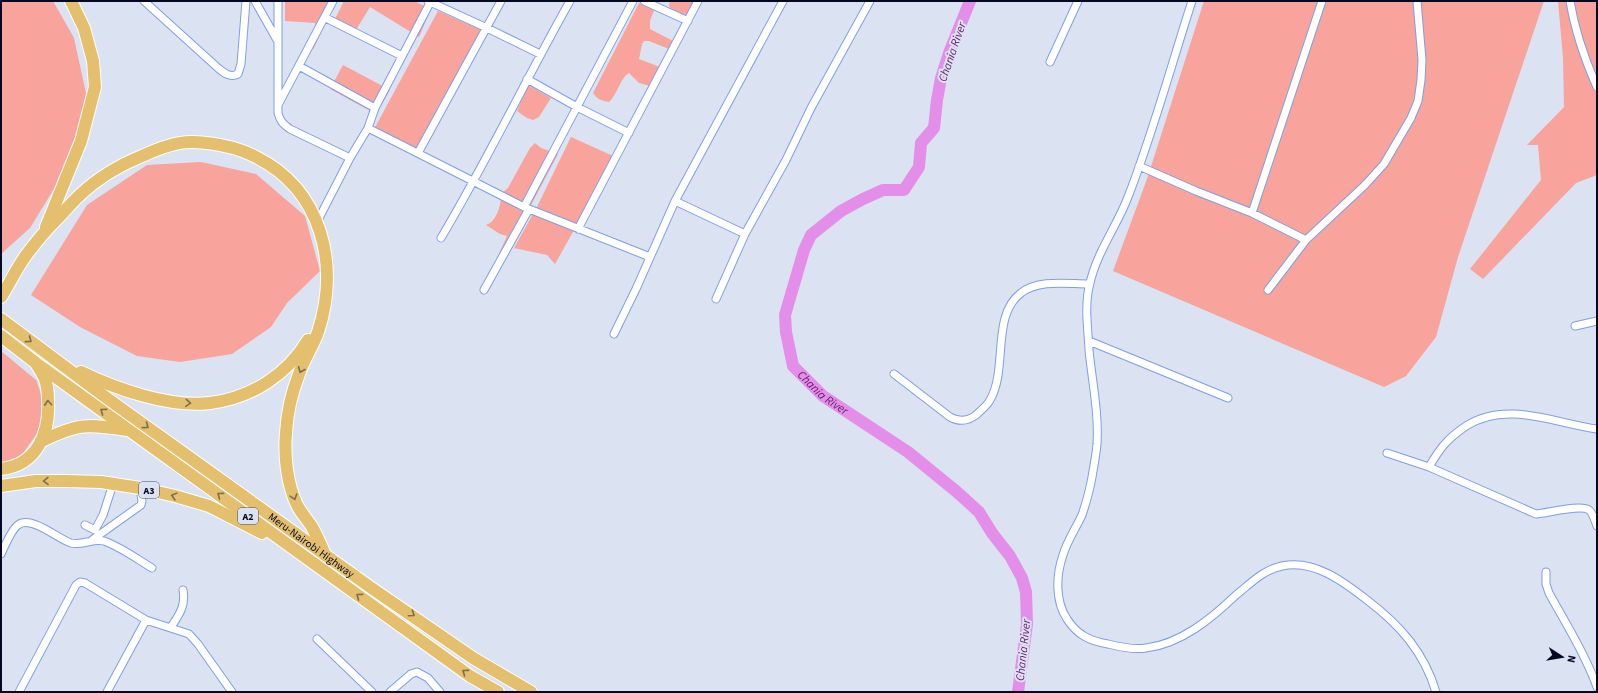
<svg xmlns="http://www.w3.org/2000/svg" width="1598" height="693" viewBox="0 0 1598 693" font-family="'Source Sans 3',sans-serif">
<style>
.green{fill:#f8a39c}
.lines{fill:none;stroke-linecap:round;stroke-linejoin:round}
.river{stroke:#e38ee9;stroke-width:12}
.minor-casing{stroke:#7f9fe3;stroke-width:9}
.trunk-casing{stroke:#fff;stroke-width:14}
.minor{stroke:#fff;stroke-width:7}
.trunk{stroke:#e4bf6e;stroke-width:12}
.oneway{stroke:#7f6d4c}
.labels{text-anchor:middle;stroke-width:4;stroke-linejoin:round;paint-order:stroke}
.shield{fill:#dbe2f1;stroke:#444a60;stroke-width:1}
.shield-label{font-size:10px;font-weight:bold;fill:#030922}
.street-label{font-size:11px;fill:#030922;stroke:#dbe2f1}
.water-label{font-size:12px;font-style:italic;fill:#661a6c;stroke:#dbe2f1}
</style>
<rect width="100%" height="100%" fill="#dbe2f1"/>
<!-- green -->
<path class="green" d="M 1,1 L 53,1 L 74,38 L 87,98 L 77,151 L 30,228 L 1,254 Z
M 285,1 L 336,1 L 313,50 L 313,38 L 317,27 L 315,23 L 285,21 Z
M 344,1 L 414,1 L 431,9 L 419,37 L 370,7 L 356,30 L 335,19 Z
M 670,1 L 694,1 L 686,16 L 670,8 L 669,5 Z
M 1204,1 L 1544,1 L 1458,257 L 1436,337 L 1406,376 L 1384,387 L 1113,271 L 1147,179 Z
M 1558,1 L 1597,1 L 1597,175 L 1576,183 L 1483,279 L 1470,269 L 1541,180 L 1538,145 L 1527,145 L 1564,107 L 1563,58 Z
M 639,3 L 654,10 L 650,21 L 650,29 L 673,41 L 669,49 L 649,41 L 644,41 L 642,44 L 639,59 L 660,67 L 650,86 L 639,83 L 629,73 C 621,77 617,95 609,102 C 602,101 597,99 593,93 Z
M 438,11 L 486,32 L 417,154 L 372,133 Z
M 343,65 L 390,90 L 376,114 L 330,89 Z
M 528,85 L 551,98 L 539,117 L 533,120 L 527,118 L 517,111 Z
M 571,137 L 613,156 L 576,225 L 536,209 Z
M 535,143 L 541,148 L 558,154 L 530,207 L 501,194 L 508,188 L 530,148 Z
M 201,162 L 256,174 L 305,216 L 320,271 L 287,303 L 271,327 L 232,354 L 180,362 L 137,356 L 80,327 L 31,295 L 87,205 L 147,165 Z
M 501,198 L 528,211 L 502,261 L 498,256 L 507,236 L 500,234 L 486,225 C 496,222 500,208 501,198 Z
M 533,214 L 574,230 L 555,264 L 547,255 L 514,248 Z
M 1,351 L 36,380 L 44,402 L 41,428 L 21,456 L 1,463 Z"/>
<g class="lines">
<!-- river -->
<path class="river" id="s1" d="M 970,1 L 949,53 L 941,78 L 937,100 L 934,128 L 921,143 L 919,167 L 904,190 L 883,190 L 863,199 L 841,211 L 811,235 L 804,250 L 785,315 L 786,332 L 793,366 L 823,396 L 908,452 L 957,492 L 979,512 L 992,533 L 1010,556 L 1022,578 L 1026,592 L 1027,624 L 1018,692"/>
<!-- minor casing -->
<g class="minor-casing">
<path id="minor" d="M 144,1 L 218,68 C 224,73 230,78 238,74 L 241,64 L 246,1
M 255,1 L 277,40
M 278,1 L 278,113 C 280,121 283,124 290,129 L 350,158
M 428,1 L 487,28 L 540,54
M 644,1 L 688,21
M 1192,1 C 1171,66 1153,133 1128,197 C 1117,226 1097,252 1090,283 C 1084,305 1088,328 1089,350 C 1092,381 1099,413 1097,444 C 1096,455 1094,466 1092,477 C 1090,489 1086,503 1082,515 C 1076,528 1067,541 1063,555 C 1056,575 1055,601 1067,619 C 1077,635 1090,641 1108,644 C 1120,647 1134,650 1146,648 C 1181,644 1212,618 1236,595 C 1251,583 1263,570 1282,566 C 1314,559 1344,582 1367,600 C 1400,625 1424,652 1436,692
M 1570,1 C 1575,31 1585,60 1597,87
M 326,18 L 402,56
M 1050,62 L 1078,1
M 299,66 L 375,108
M 527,79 L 577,107 L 629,133
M 278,105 L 333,1
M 368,128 L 524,207 L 650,257
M 418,153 L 501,1
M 1139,166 L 1196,191 L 1252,213 L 1306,240
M 675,201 L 745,234 L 786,160 L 811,108 L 870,1
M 524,207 L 633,1
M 1252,213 L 1322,1
M 317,222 L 350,158 L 368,128 L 375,108 L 431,1
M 578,229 L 698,1
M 441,238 C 487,161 526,79 570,1
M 484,290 L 529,209
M 1268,290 L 1306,240 L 1365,185 L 1384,164 L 1411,118 L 1418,101 L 1421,80 L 1422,60 L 1417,1
M 716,299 L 745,234
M 1575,326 L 1597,321
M 614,334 L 636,289 L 675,201 L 783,1
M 1089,341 L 1228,398
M 894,374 L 950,417 C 959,422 968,421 976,415 C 981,410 987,406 990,400 C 1008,370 991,315 1021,293 C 1039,279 1067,284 1089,284
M 1387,453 L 1429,467 L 1536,514 C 1548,513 1581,504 1589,510 C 1593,513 1595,521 1597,526
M 1429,467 C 1440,448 1447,439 1466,426 C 1506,400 1554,423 1597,429
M 85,525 L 95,530 L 103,515 L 113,484
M 92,540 L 141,505 L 142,501 L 140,488
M 1,554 C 5,546 11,530 18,525 C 31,515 58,539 71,543 C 82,546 93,538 104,541 C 121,547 137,559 152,568
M 1546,572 L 1546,584 L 1549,593 C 1566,624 1585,654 1597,687
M 146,620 L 189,634 L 198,644 L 232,692
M 171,627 C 179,615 186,606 183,590
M 317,639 L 372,692
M 19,692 L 76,585 L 80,582 L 85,583 L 146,620 L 107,692
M 390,692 L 411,674 L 417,672 L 428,678 L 440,692"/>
</g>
<!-- trunk casing -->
<g class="trunk-casing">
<g id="trunk">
<path d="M 46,227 L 81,141 L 95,87 L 93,61 L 84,28 L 71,1"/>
<path d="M 1,297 C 10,283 17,267 27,254 C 36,242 46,230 57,219 C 65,211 72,202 81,194 C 98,178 120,165 142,156 C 157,149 177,141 193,142 C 215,143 237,147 256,157 C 322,190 340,265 318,332 C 313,346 304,359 299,374 C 292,392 287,413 286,433 C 284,456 287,484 297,505 C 301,513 307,519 312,527 C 317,536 321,545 325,555"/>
<path id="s2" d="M 1,319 L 108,399 L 370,587 L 473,658 L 531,692"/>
<path d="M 1,336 L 36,363 L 470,676 L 498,692"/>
<path d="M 81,372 C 116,389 170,408 210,403 C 251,398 287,375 308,340"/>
<path d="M 42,441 C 78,423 88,424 127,430"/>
<path d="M 1,469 C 37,465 50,433 48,400 C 48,394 47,385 45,379 C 43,374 40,370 37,365"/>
<path d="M 1,486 L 36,481 L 66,481 L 101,482 L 140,488 L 175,496 L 209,506 L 262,533"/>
</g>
</g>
<!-- minor -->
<use href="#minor" class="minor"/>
<!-- trunk -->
<use href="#trunk" class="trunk"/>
</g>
<!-- one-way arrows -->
<defs><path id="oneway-chevron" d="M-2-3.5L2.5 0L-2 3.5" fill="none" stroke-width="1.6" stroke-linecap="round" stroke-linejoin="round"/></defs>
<g class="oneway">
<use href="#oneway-chevron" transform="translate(29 340) rotate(37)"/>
<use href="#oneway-chevron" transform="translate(301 370) rotate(113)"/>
<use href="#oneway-chevron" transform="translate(48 403) rotate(-94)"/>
<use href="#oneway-chevron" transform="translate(188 403) rotate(4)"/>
<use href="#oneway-chevron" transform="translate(103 411) rotate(-144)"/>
<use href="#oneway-chevron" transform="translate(146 426) rotate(36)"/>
<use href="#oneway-chevron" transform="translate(46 481) rotate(179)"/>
<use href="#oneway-chevron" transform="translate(220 495) rotate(-144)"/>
<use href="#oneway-chevron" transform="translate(174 496) rotate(-165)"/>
<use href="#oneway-chevron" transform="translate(294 497) rotate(72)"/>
<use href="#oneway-chevron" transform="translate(359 596) rotate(-144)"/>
<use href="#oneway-chevron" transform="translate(412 614) rotate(35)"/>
<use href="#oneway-chevron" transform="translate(465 672) rotate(-144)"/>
</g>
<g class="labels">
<!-- shield labels -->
<g class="shield">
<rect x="139" y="482" width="20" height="16" rx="3"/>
<rect x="238" y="508" width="20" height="16" rx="3"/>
</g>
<g class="shield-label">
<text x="149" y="494">A3</text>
<text x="248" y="520">A2</text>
</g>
<!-- street labels -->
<g class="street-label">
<text dy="4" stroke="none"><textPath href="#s2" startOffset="384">Meru-Nairobi Highway</textPath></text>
</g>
<!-- water labels -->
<g class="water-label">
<text transform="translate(952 52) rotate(-71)" y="4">Chania River</text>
<text dy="4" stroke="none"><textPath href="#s1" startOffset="487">Chania River</textPath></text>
<text transform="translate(1023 650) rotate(-84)" y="4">Chania River</text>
</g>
</g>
<!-- border -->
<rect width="1598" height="693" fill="none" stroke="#030922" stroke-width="4"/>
<!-- north arrow -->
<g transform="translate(1562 657) rotate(102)" stroke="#dbe2f1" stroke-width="3" paint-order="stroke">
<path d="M0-3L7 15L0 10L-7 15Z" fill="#030922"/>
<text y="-6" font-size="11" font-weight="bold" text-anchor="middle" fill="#030922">N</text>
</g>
</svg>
